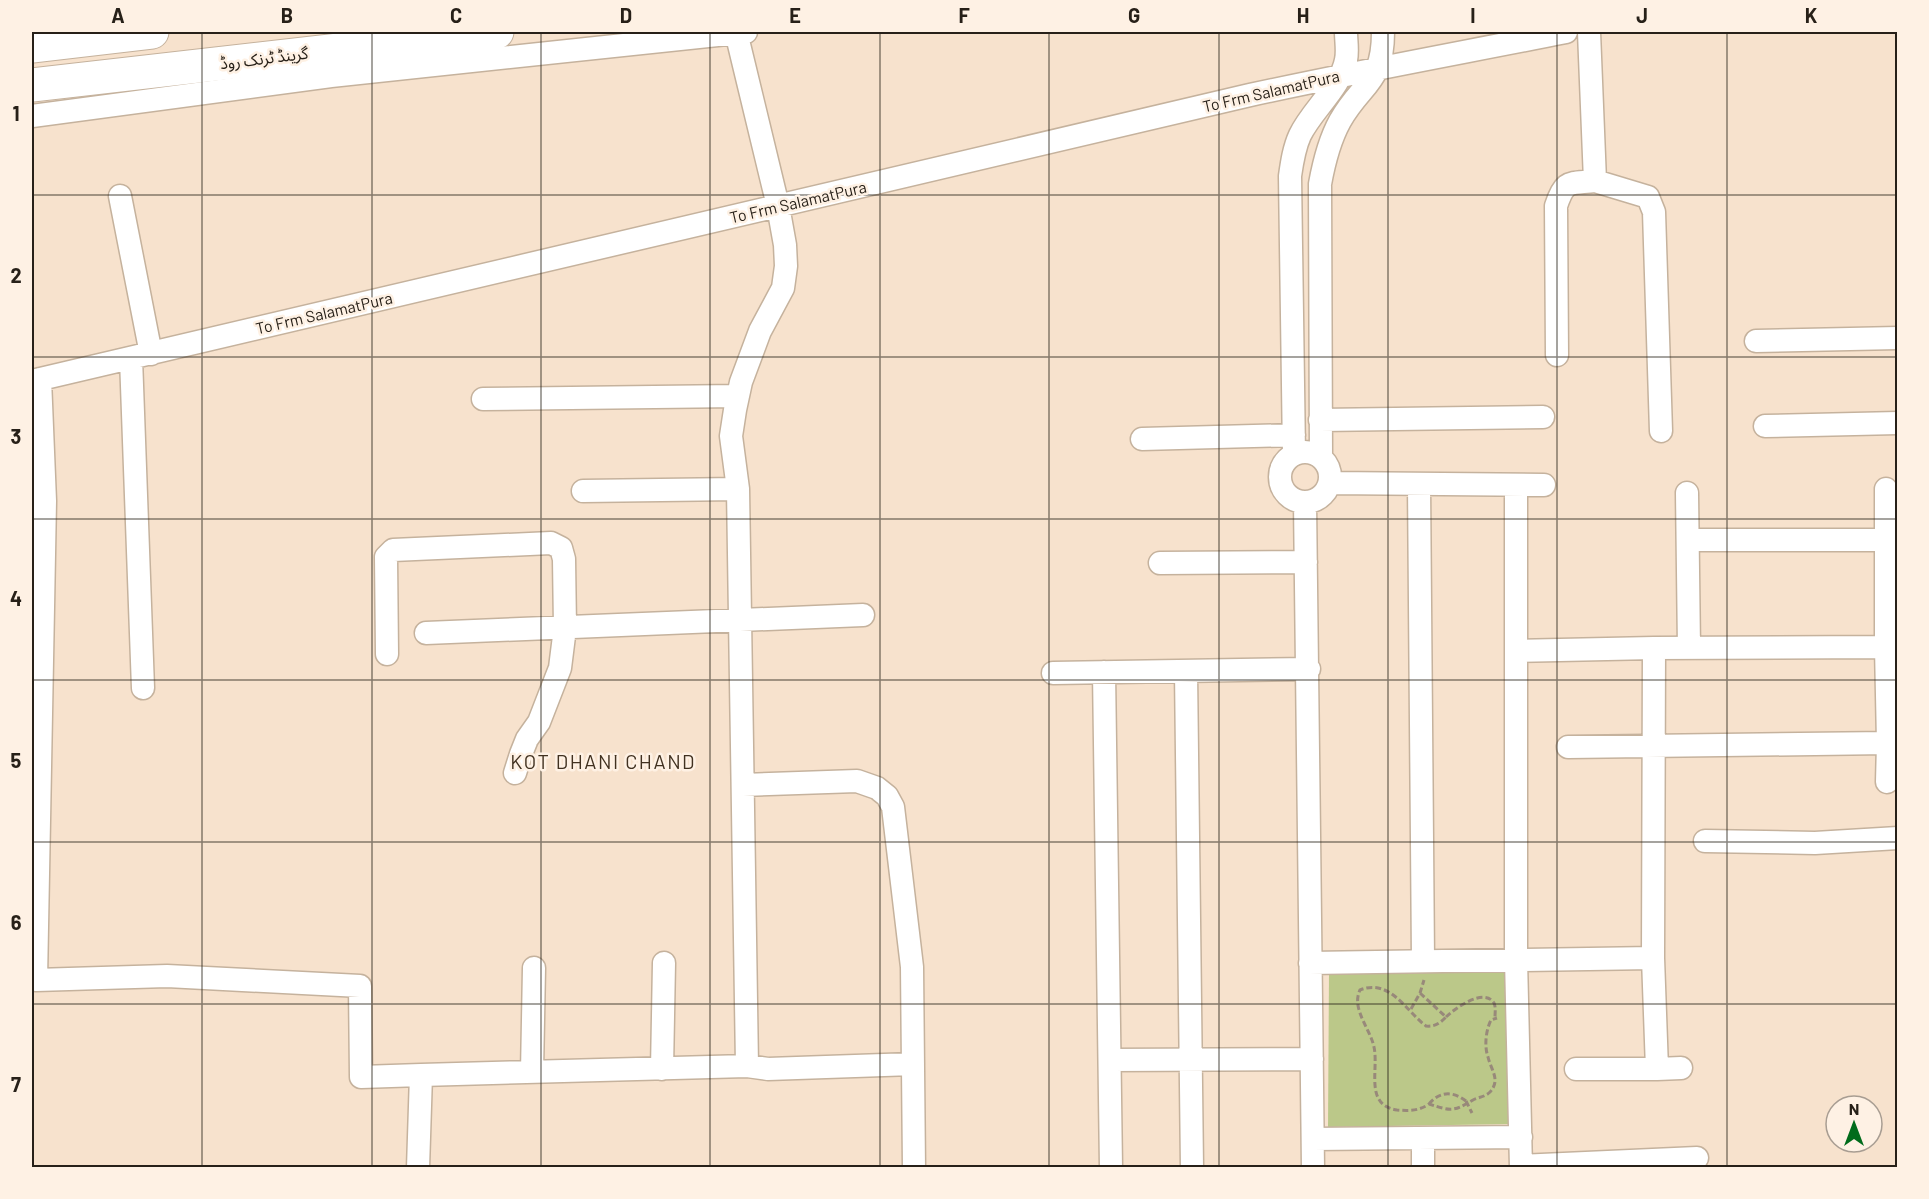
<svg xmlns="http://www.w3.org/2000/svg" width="1929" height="1199" viewBox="0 0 1929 1199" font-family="Barlow,'Noto Sans Arabic',sans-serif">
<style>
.green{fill:#bbc889}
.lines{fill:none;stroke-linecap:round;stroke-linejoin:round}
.minor-casing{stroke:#c5b29d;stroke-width:25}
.highway-casing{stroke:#c5b29d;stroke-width:35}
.path{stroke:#98897a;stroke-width:3;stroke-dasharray:6 3;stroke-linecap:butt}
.minor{stroke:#fff;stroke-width:22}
.highway{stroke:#fff;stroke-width:33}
.path-bridge{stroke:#98897a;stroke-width:3;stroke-dasharray:6 3;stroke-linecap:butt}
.grid{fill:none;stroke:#272018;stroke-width:1.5;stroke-opacity:0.55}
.labels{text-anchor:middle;stroke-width:5;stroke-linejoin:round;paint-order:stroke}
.street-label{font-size:16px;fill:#272018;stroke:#fef1e4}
.quarter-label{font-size:20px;letter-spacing:1.5px;fill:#413120;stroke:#fef1e4}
.neatline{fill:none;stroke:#272018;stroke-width:2}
.grid-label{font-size:20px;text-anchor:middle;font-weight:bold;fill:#272018}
</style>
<rect width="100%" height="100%" fill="#f7e2cd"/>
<!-- green -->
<path class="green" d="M 1510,971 L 1512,1124 L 1328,1127 L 1329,973 Z"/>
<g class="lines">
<!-- minor casing -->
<g class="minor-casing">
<path id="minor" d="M 32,116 L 331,76 L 746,32
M 1595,181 L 1648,197 L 1654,212 L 1661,431
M 120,196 L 151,354
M 1756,341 L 1898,338
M 1557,355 L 1556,206 C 1565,179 1569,184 1595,181 L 1589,32
M 131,358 L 143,688
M 40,379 L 45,501 L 36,980 L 167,976 L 360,986 L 361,1077 L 421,1075
M 32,381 L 1250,95 C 1355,72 1460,53 1566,32
M 483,399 L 738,396
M 1320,420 L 1543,417
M 1765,426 L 1898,423
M 1142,439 L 1294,435
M1280 477a25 25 0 1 1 50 0a25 25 0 1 1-50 0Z
M 1294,454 L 1290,176 C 1292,162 1294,148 1300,135 C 1312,110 1341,87 1346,60 C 1348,51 1346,41 1346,32
M 1321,457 L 1320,184 C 1324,162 1329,141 1340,121 C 1362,82 1383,84 1383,32
M 1330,483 L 1544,485
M 1419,484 L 1423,960
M 1516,485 L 1516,959 L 1521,1168
M 583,491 L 738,489
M 1687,493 L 1689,648
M 1305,502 L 1313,1168
M 1688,540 L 1886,540
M 1160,563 L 1306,562
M 426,633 L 863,615
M 1886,647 L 1888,743
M 1516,651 L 1654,648
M 387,654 L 386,557 L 393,550 L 551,543 L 561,548 L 564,559 L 565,628 L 560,668 L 539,722 L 527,739 L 521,754 L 515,773
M 1186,671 L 1192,1168
M 1104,672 L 1111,1168
M 1053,673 L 1309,669
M 1568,747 L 1888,743 L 1887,782
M 743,785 L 857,781 L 877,788 L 887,796 L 893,807 L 912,967 L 914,1168
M 1705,841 L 1815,843 L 1898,838
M 1653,958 L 1654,648 L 1886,647 L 1886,489
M 1310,963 L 1653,958 L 1657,1069 L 1681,1068
M 1110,1060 L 1312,1059
M 747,1066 L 768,1069 L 913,1064
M 662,1069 L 664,963
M 1576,1069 L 1657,1069
M 532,1072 L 534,968
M 1423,1138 L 1423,1168
M 1313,1139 L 1521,1137
M 1521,1166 L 1697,1158
M 418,1168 L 421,1075 L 747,1066 L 738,489 L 731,436 L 735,410 L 741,382 L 760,331 L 783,288 L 786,266 L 785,245 L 778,206 L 736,32"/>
</g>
<!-- highway casing -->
<g class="highway-casing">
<path id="highway" d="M 32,46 L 152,32
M 32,85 L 497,32"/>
</g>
<!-- path -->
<path class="path" d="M 1420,993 L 1446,1017 C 1440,1023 1435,1027 1426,1026 C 1406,1011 1390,978 1360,990 C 1351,1009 1370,1028 1374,1047 C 1379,1070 1364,1105 1397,1110 C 1409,1111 1419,1111 1429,1104 C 1451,1111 1453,1112 1473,1100 C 1479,1097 1485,1097 1490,1092 C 1501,1080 1491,1070 1488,1057 C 1484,1046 1486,1030 1491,1020 L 1497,1018
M 1411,1009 L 1420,993 L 1424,980
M 1446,1017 C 1454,1009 1484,987 1494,1003 C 1496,1007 1495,1013 1495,1017
M 1429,1104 C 1440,1091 1453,1091 1466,1101"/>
<!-- minor -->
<use href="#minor" class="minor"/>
<!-- highway -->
<use href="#highway" class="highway"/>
<!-- path-bridge -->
<path class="path-bridge" d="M 1466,1101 L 1472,1113"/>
</g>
<!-- grid -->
<path class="grid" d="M 202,32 L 202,1168M 372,32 L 372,1168M 541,32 L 541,1168M 710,32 L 710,1168M 880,32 L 880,1168M 1049,32 L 1049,1168M 1219,32 L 1219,1168M 1388,32 L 1388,1168M 1557,32 L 1557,1168M 1727,32 L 1727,1168M 32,195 L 1898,195M 32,357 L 1898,357M 32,519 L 1898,519M 32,680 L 1898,680M 32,842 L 1898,842M 32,1004 L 1898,1004"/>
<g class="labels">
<!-- street labels -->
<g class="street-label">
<text transform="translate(264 58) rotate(-7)" y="6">گرینڈ ٹرنک روڈ</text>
<text transform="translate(1271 91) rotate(-13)" y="6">To Frm SalamatPura</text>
<text transform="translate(798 202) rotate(-13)" y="6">To Frm SalamatPura</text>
<text transform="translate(324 313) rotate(-13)" y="6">To Frm SalamatPura</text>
</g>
<!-- quarter labels -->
<g class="quarter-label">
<text x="603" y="769">KOT DHANI CHAND</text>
</g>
</g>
<!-- border -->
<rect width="1929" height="1199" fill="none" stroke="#fef1e4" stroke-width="66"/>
<!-- north arrow -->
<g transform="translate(1854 1124)"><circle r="28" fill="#fef1e4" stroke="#a89d92" stroke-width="1.5"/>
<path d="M0-4.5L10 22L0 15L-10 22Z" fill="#016c1b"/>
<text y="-9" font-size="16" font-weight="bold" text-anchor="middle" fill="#272018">N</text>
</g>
<rect x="33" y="33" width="1863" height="1133" class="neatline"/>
<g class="grid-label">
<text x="118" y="23">A</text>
<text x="287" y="23">B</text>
<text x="456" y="23">C</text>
<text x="626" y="23">D</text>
<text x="795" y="23">E</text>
<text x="964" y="23">F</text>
<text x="1134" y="23">G</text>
<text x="1303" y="23">H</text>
<text x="1473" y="23">I</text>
<text x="1642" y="23">J</text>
<text x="1811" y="23">K</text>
<text x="16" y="121">1</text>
<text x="16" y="283">2</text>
<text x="16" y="444">3</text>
<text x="16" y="606">4</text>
<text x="16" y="768">5</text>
<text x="16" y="930">6</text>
<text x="16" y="1092">7</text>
</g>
</svg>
